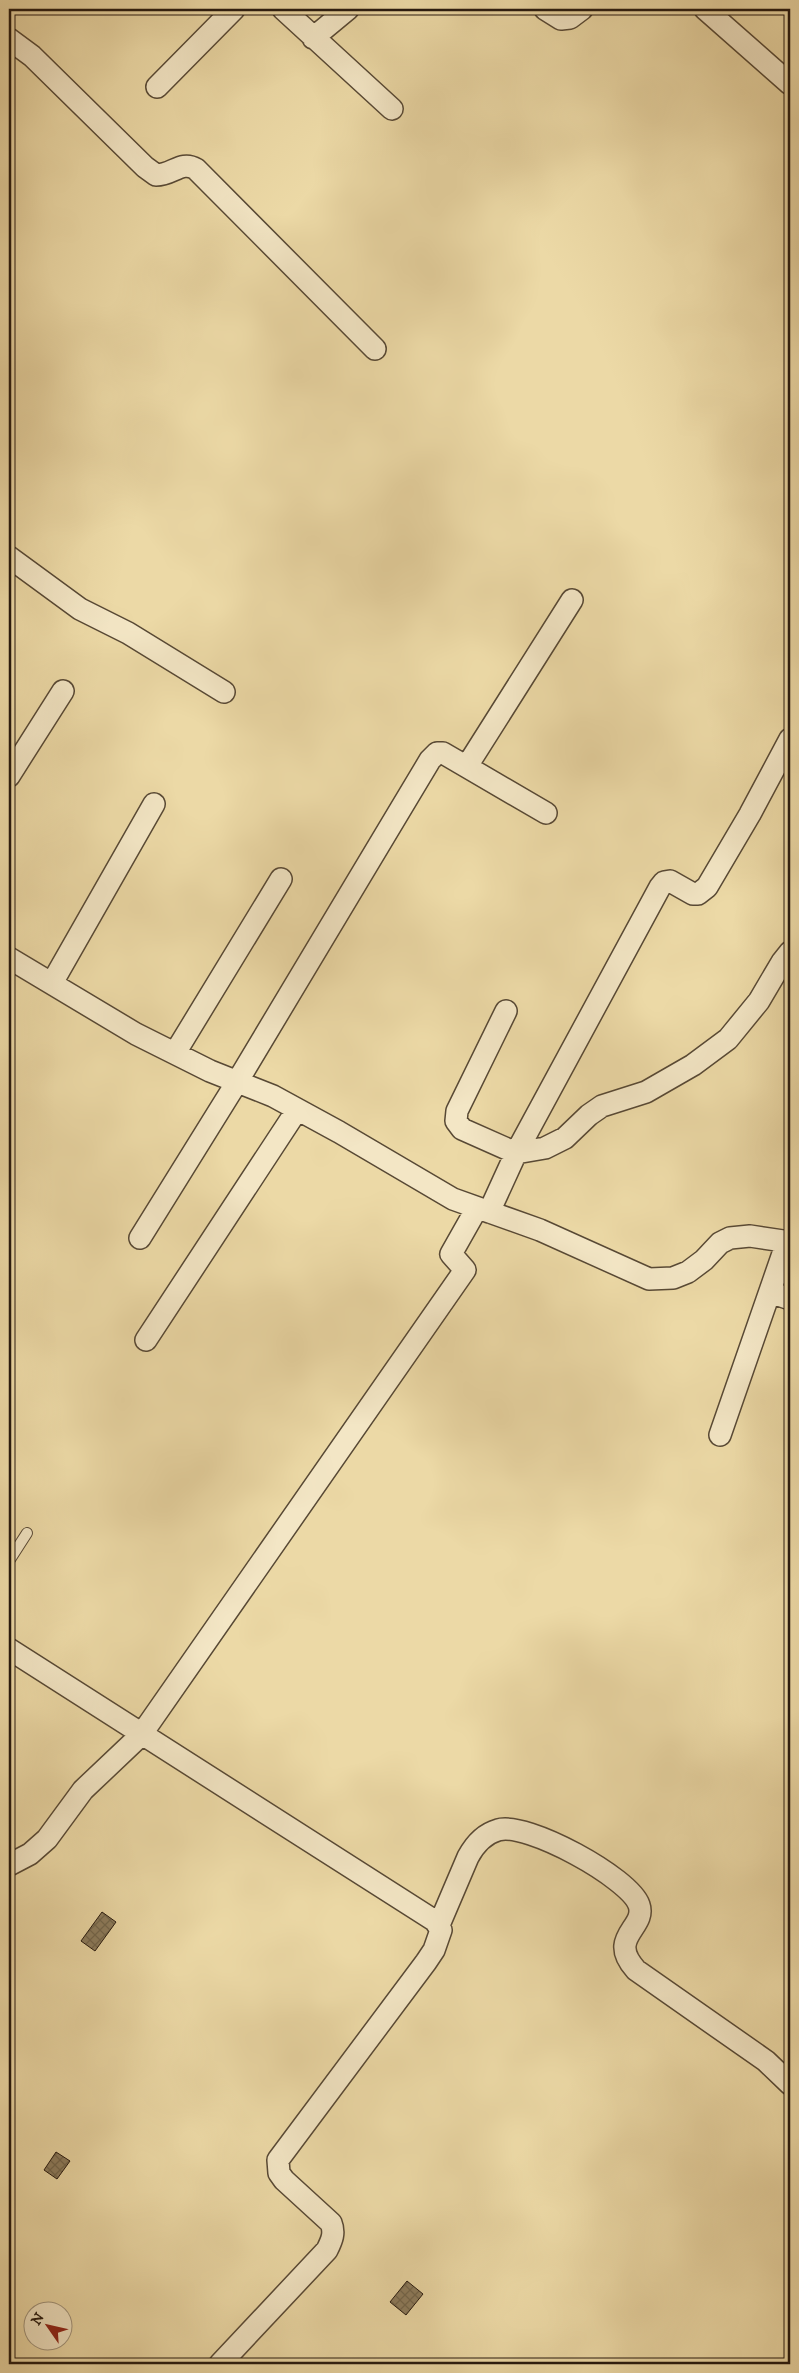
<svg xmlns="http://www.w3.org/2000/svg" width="799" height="2373" viewBox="0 0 799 2373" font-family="'IM FELL DW Pica',serif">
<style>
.building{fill:url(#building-cross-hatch);stroke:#26190f}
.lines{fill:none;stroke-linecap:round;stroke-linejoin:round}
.service-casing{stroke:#584935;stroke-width:12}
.minor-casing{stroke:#584935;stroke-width:24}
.service{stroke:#f3e6c5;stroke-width:10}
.minor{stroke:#f3e6c5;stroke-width:21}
</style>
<defs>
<pattern id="building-cross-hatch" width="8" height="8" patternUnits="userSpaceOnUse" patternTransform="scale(1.25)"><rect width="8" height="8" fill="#8d7d5e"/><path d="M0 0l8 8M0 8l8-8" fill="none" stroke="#73664c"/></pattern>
</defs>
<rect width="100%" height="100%" fill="#ecd9a6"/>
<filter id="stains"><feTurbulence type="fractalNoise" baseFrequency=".004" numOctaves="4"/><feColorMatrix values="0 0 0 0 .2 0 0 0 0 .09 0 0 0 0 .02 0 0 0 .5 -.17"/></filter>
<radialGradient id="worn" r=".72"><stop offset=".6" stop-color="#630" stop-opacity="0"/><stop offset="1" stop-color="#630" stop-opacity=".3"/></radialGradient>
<!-- building -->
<path class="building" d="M 102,1912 L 116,1922 L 95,1951 L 81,1941 Z
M 56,2152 L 70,2161 L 57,2179 L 44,2170 Z
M 407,2281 L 423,2294 L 406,2315 L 390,2302 Z"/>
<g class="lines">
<!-- service casing -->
<g class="service-casing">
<path id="service" d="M 9,1561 L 27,1533"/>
</g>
<!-- minor casing -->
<g class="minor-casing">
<path id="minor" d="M 283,9 L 392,109
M 545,9 L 561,19 L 570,18 L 582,9
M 705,9 L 790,84
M 313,38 L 348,9
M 9,39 L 32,56 L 145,167 L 156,175 C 173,175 181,160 196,169 L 375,349
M 157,87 L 234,9
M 9,557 L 80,609 L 128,633 L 224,692
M 467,766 L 572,600
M 9,776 L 63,691
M 9,958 L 136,1034 L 210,1071 L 273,1096 L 339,1132 L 453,1199 L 540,1230 L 649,1279 L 673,1278 L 688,1272 L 704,1260 L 720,1243 L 730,1238 L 750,1236 L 790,1242
M 52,983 L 154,804
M 506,1011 L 457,1111 L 456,1121 L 462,1129 L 516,1153 L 545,1148 L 565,1138 L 589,1115 L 602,1106 L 646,1092 L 693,1065 L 728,1039 L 759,1001 L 782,962 L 790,952
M 175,1053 L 281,879
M 489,1212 L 516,1153 L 660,887 L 664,882 L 670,881 L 693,894 L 698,894 L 707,887 L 750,814 L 790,739
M 140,1238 L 237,1082 L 430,760 L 437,753 L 443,753 L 546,813
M 770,1292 L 790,1299
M 146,1340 L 297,1110
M 720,1435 L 787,1242
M 9,1649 L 435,1921 L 441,1930 L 434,1950 L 426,1962 L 278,2160 L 279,2173 L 284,2180 L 331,2223 C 335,2233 332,2240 327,2250 L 220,2364
M 9,1865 L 30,1854 L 47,1839 L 83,1790 L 141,1735 L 465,1270 L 451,1254 L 477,1208
M 439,1925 L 468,1857 C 475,1844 484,1834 498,1830 C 526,1821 630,1878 639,1905 C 647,1928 606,1937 636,1970 L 766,2061 L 790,2084"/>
</g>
<!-- service -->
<use href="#service" class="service"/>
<!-- minor -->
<use href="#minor" class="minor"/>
</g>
<!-- margin -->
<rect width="799" height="2373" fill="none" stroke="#ecd9a6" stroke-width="30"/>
<rect x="10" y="10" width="779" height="2353" fill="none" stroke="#26190f" stroke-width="2.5"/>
<rect x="15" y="15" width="769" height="2343" fill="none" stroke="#26190f"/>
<!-- north arrow -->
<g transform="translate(48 2326) rotate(304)"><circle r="24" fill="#f3e6c5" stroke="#a1947c"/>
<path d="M0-4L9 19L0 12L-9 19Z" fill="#8f2418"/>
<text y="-8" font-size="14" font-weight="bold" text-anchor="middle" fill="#26190f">N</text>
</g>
<rect width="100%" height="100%" filter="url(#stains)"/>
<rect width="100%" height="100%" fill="url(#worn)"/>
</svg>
